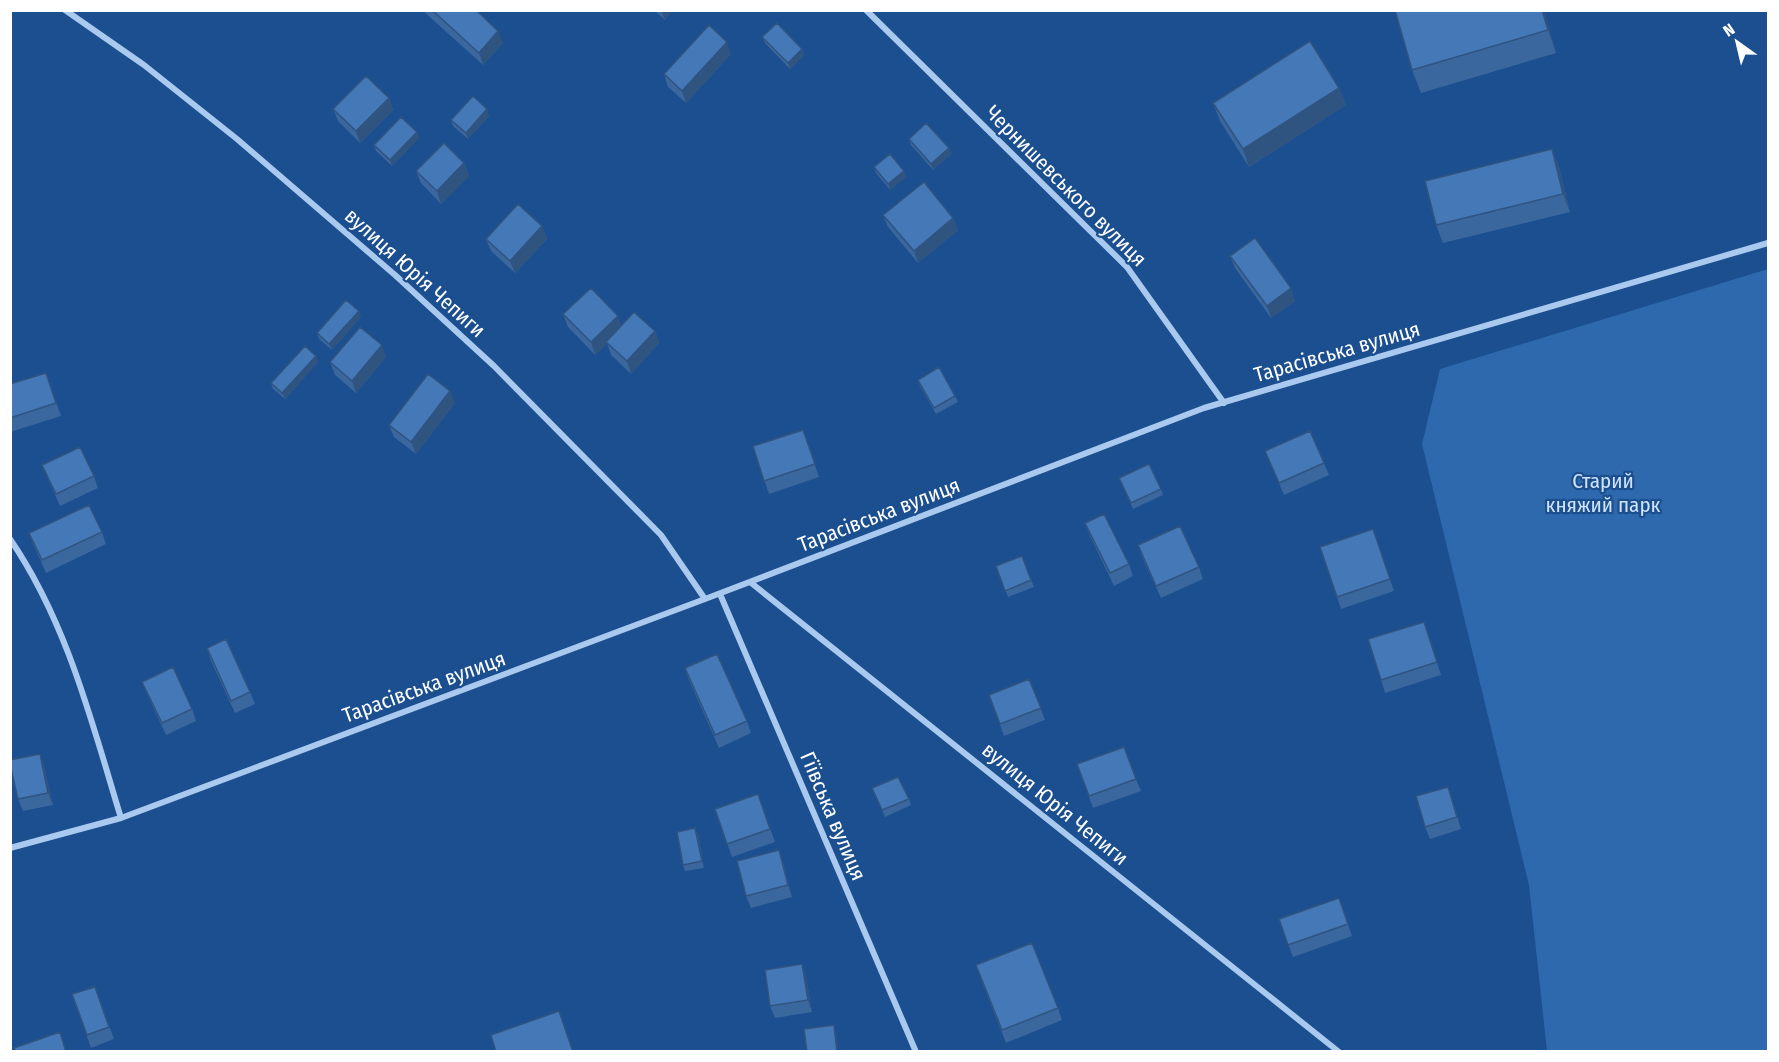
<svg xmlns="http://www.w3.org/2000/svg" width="1779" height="1062" viewBox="0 0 1779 1062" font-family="'Fira Sans Condensed',sans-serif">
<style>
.green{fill:#2e69ad}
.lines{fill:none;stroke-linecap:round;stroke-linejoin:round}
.minor{stroke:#a9c9ee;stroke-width:6}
.wall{fill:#3a679d}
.shaded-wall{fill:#305480}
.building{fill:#4478b7;stroke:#305480;stroke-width:1.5}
.labels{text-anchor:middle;stroke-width:4.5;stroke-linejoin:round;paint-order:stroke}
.street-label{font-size:21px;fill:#fff;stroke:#1b4f8f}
.park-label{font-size:21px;fill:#cfe3fa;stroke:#1b4f8f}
</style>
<rect width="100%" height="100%" fill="#1b4f8f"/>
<!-- green -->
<path class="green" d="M 1768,269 L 1768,1051 L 1547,1051 L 1529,885 L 1422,444 L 1440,369 Z"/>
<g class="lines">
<!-- minor -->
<path class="minor" d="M 65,10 L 144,65 L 237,139 L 395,275 L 494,366 L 661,535 L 705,599
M 866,10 L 1127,267 L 1224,403
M 10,539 C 67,622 92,723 121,818
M 750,582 L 1339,1052
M 720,594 L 916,1052
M 10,848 L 121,818 L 705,599 L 1204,408 L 1768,243"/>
</g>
<!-- wall -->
<path class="wall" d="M 422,10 L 476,10 L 503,43 L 483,65 Z
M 654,10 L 673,10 L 665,20 Z
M 1544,10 L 1556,53 L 1421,93 L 1412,70 Z
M 762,37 L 802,49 L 804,55 L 790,69 L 765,43 Z
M 731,54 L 686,103 L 668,87 L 664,74 Z
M 1339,88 L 1346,105 L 1249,167 L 1220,121 L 1213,103 Z
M 389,98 L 393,110 L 360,143 L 338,121 L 333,109 Z
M 489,116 L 468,139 L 453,126 L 451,120 Z
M 417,132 L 419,138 L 392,166 L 376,151 L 374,145 Z
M 909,139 L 949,148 L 951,154 L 933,170 L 911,145 Z
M 1552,149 L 1559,167 L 1570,212 L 1443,243 L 1436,225 Z
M 464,163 L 469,176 L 441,204 L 421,183 L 416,171 Z
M 874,167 L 906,177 L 890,190 L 876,173 Z
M 883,215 L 953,218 L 958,230 L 918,263 L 888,227 Z
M 542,226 L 547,239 L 515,273 L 491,251 L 486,239 Z
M 1230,256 L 1295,301 L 1271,318 L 1235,268 Z
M 563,314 L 622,326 L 655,331 L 659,343 L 631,374 L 611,355 L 607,343 L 595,355 L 568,327 Z
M 361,317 L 332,350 L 319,339 L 317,333 Z
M 386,357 L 356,393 L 335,375 L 330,362 Z
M 318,362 L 285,399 L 273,389 L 271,383 Z
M 46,373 L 61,416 L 10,432 L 10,384 Z
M 918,380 L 955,396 L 958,402 L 936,414 L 920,386 Z
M 455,403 L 416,454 L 394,437 L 389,425 Z
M 803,430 L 819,477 L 769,494 L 753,446 Z
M 1265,451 L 1324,463 L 1329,475 L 1284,495 Z
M 42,465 L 94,476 L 98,488 L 60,506 L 47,477 Z
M 1119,478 L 1161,489 L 1163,495 L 1133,509 Z
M 1085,523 L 1129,564 L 1133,576 L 1114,586 L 1090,536 Z
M 1373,529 L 1394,591 L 1341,609 L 1337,597 Z
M 102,532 L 106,544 L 46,573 L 34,546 L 29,533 Z
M 1138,545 L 1199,567 L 1203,579 L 1161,598 L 1142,557 Z
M 1022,556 L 1034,587 L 1008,597 L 996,566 Z
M 1424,622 L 1441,675 L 1385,693 L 1381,680 Z
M 207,648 L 250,692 L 255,704 L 235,713 L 211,661 Z
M 685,668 L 747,721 L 751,733 L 719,748 L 689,680 Z
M 1029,679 L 1045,720 L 1004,736 L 989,695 Z
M 142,682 L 192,709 L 196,721 L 166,735 L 147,694 Z
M 40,754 L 44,766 L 53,805 L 23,811 L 18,799 Z
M 1077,764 L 1136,779 L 1141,791 L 1093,808 Z
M 872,788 L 909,799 L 911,805 L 885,817 Z
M 758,794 L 775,842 L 732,857 L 715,809 Z
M 1452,799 L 1461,829 L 1430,839 L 1425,827 Z
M 698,834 L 704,868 L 685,871 L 683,865 Z
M 779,850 L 783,863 L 792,897 L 751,908 L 746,896 Z
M 1339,898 L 1352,936 L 1293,957 L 1279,919 Z
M 802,964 L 806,977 L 812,1012 L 775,1018 L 770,1006 Z
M 980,977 L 1058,1008 L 1062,1020 L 1006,1043 Z
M 95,987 L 114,1039 L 91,1048 L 72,994 Z"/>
<!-- shaded-wall -->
<path class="shaded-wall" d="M 661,10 L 673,10 L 665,20 Z
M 1542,10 L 1544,10 L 1556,53 L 1548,30 Z
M 498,31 L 503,43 L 483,65 L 479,53 Z
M 727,42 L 731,54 L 686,103 L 682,91 Z
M 802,49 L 804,55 L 790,69 L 788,63 Z
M 1339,88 L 1346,105 L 1249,167 L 1243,149 Z
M 389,98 L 393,110 L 360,143 L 356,131 Z
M 487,109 L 489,116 L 468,139 L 466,133 Z
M 417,132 L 419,138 L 392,166 L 390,160 Z
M 949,148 L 951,154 L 933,170 L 931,164 Z
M 1552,149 L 1559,167 L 1570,212 L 1563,194 Z
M 464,163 L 469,176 L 441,204 L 437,191 Z
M 904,171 L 906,177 L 890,190 L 888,184 Z
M 953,218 L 958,230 L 918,263 L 914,251 Z
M 542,226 L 547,239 L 515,273 L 510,261 Z
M 1291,288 L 1295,301 L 1271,318 L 1267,306 Z
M 359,311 L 361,317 L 332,350 L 329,344 Z
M 618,316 L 622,328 L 595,355 L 591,342 Z
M 655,331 L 659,343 L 631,374 L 627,361 Z
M 382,345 L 386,357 L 356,393 L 352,381 Z
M 316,356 L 318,362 L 285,399 L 282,393 Z
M 450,391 L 455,403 L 416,454 L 411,442 Z
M 40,754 L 44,766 L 53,805 L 48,793 Z
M 695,828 L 698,834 L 704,868 L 702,861 Z
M 779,850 L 783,863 L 792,897 L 788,885 Z
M 802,964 L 806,977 L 812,1012 L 808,1000 Z
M 834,1025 L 836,1031 L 839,1052 L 837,1052 Z"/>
<!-- building -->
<path class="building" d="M 432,10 L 476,10 L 498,31 L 479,53 Z
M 1395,10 L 1542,10 L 1548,30 L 1412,70 Z
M 777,23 L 802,49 L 788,63 L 762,37 Z
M 709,25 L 727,42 L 682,91 L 664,74 Z
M 1310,41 L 1339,88 L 1243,149 L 1213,103 Z
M 366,76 L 389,98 L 356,131 L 333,109 Z
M 473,96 L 487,109 L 466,133 L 451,120 Z
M 401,117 L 417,132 L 390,160 L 374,145 Z
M 926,123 L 949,148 L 931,164 L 909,139 Z
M 444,143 L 464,163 L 437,191 L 416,171 Z
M 1552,149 L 1563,194 L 1436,225 L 1425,181 Z
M 890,154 L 904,171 L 888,184 L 874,167 Z
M 924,182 L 953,218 L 914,251 L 883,215 Z
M 518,204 L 542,226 L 510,261 L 486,239 Z
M 1255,238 L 1291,288 L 1267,306 L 1230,256 Z
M 591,288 L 618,316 L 591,342 L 563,314 Z
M 346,300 L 359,311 L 329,344 L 317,333 Z
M 634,312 L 655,331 L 627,361 L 606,342 Z
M 360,327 L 382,345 L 352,381 L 330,362 Z
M 305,346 L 316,356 L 282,393 L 271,383 Z
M 939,367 L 955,396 L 934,408 L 918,380 Z
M 46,373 L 56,403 L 10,418 L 10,384 Z
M 428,374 L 450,391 L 411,442 L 389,425 Z
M 803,430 L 815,464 L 764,481 L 753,446 Z
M 1310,431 L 1324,463 L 1279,483 L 1265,451 Z
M 80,447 L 94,476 L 56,494 L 42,465 Z
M 1149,464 L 1161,489 L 1131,503 L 1119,478 Z
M 89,505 L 102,532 L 42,560 L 29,533 Z
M 1104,514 L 1129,564 L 1110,573 L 1085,523 Z
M 1180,526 L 1199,567 L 1156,586 L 1138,545 Z
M 1373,529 L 1390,579 L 1337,597 L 1320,547 Z
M 1022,556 L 1031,580 L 1005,591 L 996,566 Z
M 1424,622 L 1437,662 L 1381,680 L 1368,639 Z
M 226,639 L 250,692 L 231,701 L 207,648 Z
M 717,654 L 747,721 L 715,735 L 685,668 Z
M 173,667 L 192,709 L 162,723 L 142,682 Z
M 1029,679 L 1041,708 L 1000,724 L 989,695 Z
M 1124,747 L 1136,779 L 1089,796 L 1077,764 Z
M 40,754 L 48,793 L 18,799 L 10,764 L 10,760 Z
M 898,777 L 909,799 L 882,810 L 872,788 Z
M 1448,787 L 1457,817 L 1425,827 L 1416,796 Z
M 758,794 L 770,829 L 727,844 L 715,809 Z
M 695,828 L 702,861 L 683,865 L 677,832 Z
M 779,850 L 788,885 L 746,896 L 737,861 Z
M 1339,898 L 1348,924 L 1288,945 L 1279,919 Z
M 1032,943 L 1058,1008 L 1002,1030 L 976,965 Z
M 802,964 L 808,1000 L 770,1006 L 765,970 Z
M 95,987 L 109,1027 L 87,1035 L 72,994 Z
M 559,1011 L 573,1052 L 496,1052 L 491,1035 Z
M 834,1025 L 837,1052 L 807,1052 L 804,1029 Z
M 60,1032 L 66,1052 L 16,1052 L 14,1048 Z"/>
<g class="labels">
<!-- street labels -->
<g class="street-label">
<text transform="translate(1066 186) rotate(45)" y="7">Чернишевського вулиця</text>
<text transform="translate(415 273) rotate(42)" y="7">вулиця Юрія Чепиги</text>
<text transform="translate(1337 352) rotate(-16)" y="7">Тарасівська вулиця</text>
<text transform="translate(879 515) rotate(-21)" y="7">Тарасівська вулиця</text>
<text transform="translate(424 687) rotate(-20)" y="7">Тарасівська вулиця</text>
<text transform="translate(1055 804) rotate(39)" y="7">вулиця Юрія Чепиги</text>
<text transform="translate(833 816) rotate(67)" y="7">Гіївська вулиця</text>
</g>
<!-- park labels -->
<g class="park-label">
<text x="1603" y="488">Старий<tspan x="1603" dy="24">княжий парк</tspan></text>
</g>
</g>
<!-- border -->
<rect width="1779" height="1062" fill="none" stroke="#ffffff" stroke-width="24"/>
<!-- north arrow -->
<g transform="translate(1737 42) rotate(326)" stroke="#1b4f8f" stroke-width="4.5" paint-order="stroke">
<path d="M0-4.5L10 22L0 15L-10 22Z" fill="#ffffff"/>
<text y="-9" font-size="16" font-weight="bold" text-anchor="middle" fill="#ffffff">N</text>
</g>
</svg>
